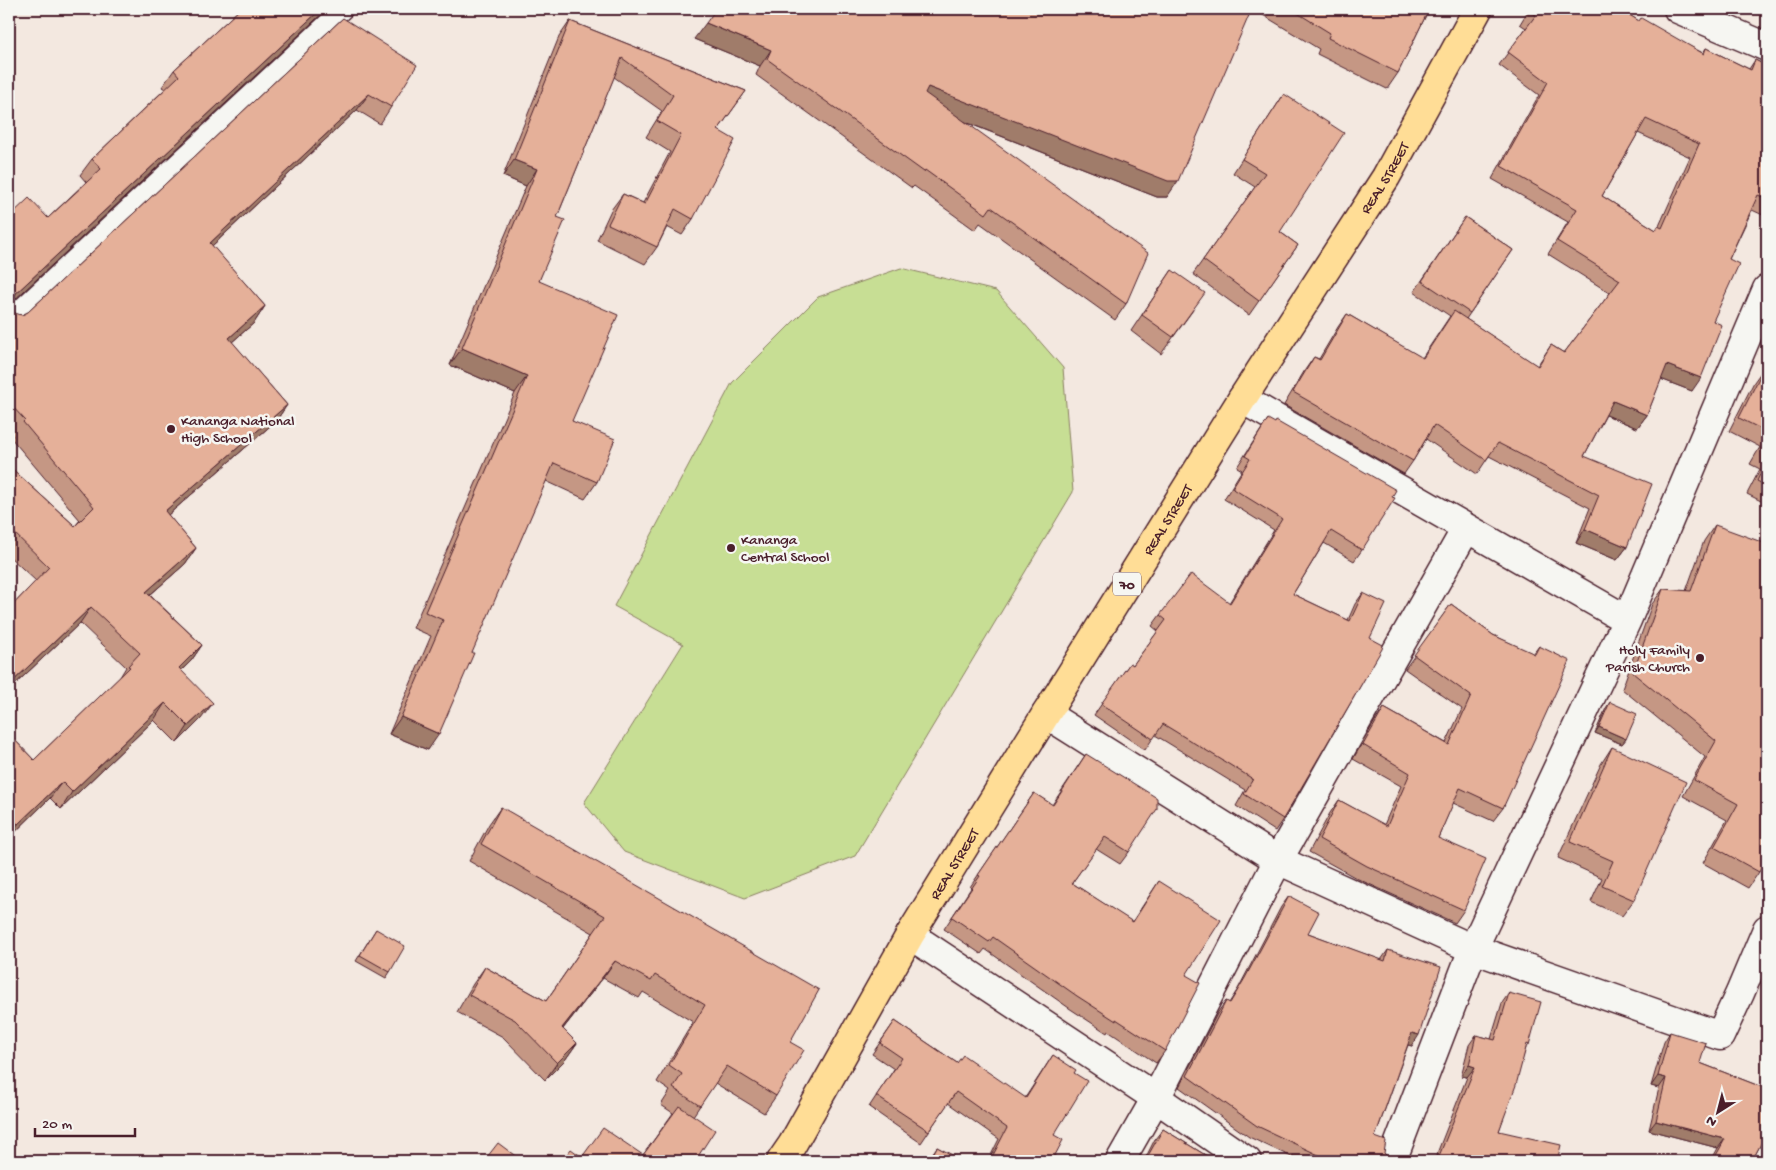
<svg xmlns="http://www.w3.org/2000/svg" width="1776" height="1170" viewBox="0 0 1776 1170" font-family="'Gochi Hand',sans-serif">
<style>
.green{fill:#c7de94;stroke:#887e60}
.lines{fill:none;stroke-linecap:round;stroke-linejoin:round}
.lane-casing{stroke:#4a1f2b;stroke-width:22}
.street-casing{stroke:#4a1f2b;stroke-width:31}
.secondary-casing{stroke:#4a1f2b;stroke-width:31}
.highway-casing{stroke:#4a1f2b;stroke-width:31}
.lane{stroke:#f6f6f2;stroke-width:19}
.street{stroke:#f6f6f2;stroke-width:28}
.secondary{stroke:#f6f6f2;stroke-width:28}
.highway{stroke:#ffdd96;stroke-width:28}
.wall{fill:#c59784;stroke:#4a1f2b;fill-rule:evenodd}
.shaded-wall{fill:#a07b6b;stroke:#4a1f2b}
.building{fill:#e5b099;stroke:#4a1f2b;fill-rule:evenodd}
.poi-dot{fill:#4a1f2b;stroke:#f6f6f2;stroke-width:2}
.labels{text-anchor:middle;stroke-width:5;stroke-linejoin:round;paint-order:stroke}
.shield{fill:#f6f6f2;stroke:#7e6067;stroke-width:1}
.shield-label{font-size:14px;font-weight:bold;fill:#4a1f2b}
.street-label{font-size:15px;fill:#4a1f2b;stroke:#f6f6f2}
.poi-label{font-size:15px;fill:#4a1f2b;stroke:#f6f6f2;text-anchor:start}
</style>
<rect width="100%" height="100%" fill="#f3e8e0"/>
<filter id="ink" filterUnits="userSpaceOnUse"><feTurbulence type="fractalNoise" baseFrequency=".02" numOctaves="2"/><feDisplacementMap in="SourceGraphic" scale="10" xChannelSelector="R" yChannelSelector="G"/><feConvolveMatrix kernelMatrix="1 2 1 2 8 2 1 2 1" color-interpolation-filters="sRGB"/></filter>
<g filter="url(#ink)">
<!-- green -->
<path class="green" d="M 901,268 L 996,291 L 1063,368 L 1073,492 L 855,856 L 745,898 L 624,852 L 584,803 L 683,644 L 614,606 L 732,383 L 818,297 Z"/>
<g class="lines">
<!-- lane casing -->
<g class="lane-casing">
<path id="lane" d="M 9,320 L 343,9"/>
</g>
<!-- street casing -->
<g class="street-casing">
<path id="street" d="M 1242,399 L 1627,620
M 1046,714 L 1278,860 L 1473,949 L 1720,1036 L 1740,993 L 1767,929
M 910,935 L 1156,1098 L 1247,1161
M 1120,1161 L 1156,1098 L 1278,860 L 1466,529
M 1392,1161 L 1473,949 L 1627,620 L 1767,289"/>
</g>
<!-- secondary casing -->
<g class="secondary-casing">
<path id="secondary" d="M 1678,9 L 1767,47"/>
</g>
<!-- highway casing -->
<g class="highway-casing">
<g id="highway">
<path id="s1" d="M 781,1161 L 792,1145 L 910,935 L 1046,714 L 1242,399 L 1386,177 L 1478,9"/>
</g>
</g>
<!-- lane -->
<use href="#lane" class="lane"/>
<!-- street -->
<use href="#street" class="street"/>
<!-- secondary -->
<use href="#secondary" class="secondary"/>
<!-- highway -->
<use href="#highway" class="highway"/>
</g>
<!-- wall -->
<path class="wall" d="M 240,9 L 327,9 L 9,304 L 12,311 L 17,314 L 22,315 L 28,312 L 343,18 L 391,107 L 380,124 L 357,110 L 212,246 L 265,306 L 254,323 L 232,342 L 287,405 L 276,421 L 168,515 L 196,548 L 185,564 L 150,595 L 202,645 L 191,661 L 181,671 L 201,719 L 177,743 L 154,720 L 61,809 L 50,798 L 9,838 L 9,734 L 34,760 L 120,677 L 126,667 L 80,623 L 9,690 L 9,609 L 36,581 L 9,556 L 9,466 L 75,526 L 80,520 L 11,438 L 13,436 L 9,431 L 9,217 L 48,218 L 86,182 L 80,175 L 92,159 L 165,89 L 162,87 L 174,70 Z
M 1234,9 L 1167,197 L 1157,197 L 965,122 L 1126,304 L 1115,320 L 980,223 L 975,230 L 914,186 L 912,188 L 756,75 L 760,66 L 694,39 Z
M 1253,9 L 1429,9 L 1398,73 L 1387,89 L 1317,54 L 1319,49 Z
M 1529,9 L 1620,9 L 1639,21 L 1703,53 L 1706,48 L 1749,69 L 1755,60 L 1767,66 L 1767,209 L 1763,215 L 1752,210 L 1729,259 L 1713,321 L 1692,391 L 1661,379 L 1647,415 L 1637,428 L 1606,415 L 1584,456 L 1627,547 L 1617,560 L 1576,543 L 1590,508 L 1489,456 L 1477,474 L 1426,439 L 1413,461 L 1404,474 L 1284,405 L 1305,370 L 1314,357 L 1319,359 L 1338,327 L 1347,314 L 1422,358 L 1450,316 L 1414,292 L 1465,217 L 1513,250 L 1466,319 L 1537,366 L 1551,345 L 1564,353 L 1610,293 L 1548,254 L 1568,222 L 1492,179 L 1539,95 L 1499,65 L 1526,28 L 1520,24 ZM 1638,133 L 1690,157 L 1659,226 L 1656,230 L 1602,196 Z
M 570,21 L 746,91 L 718,130 L 693,219 L 682,235 L 667,227 L 657,247 L 645,264 L 597,240 L 611,210 L 623,194 L 643,203 L 670,152 L 646,137 L 662,111 L 614,77 L 557,217 L 539,281 L 572,421 L 597,482 L 585,499 L 546,481 L 428,750 L 389,734 L 431,636 L 413,628 L 515,393 L 450,365 L 526,186 L 503,176 L 559,37 Z
M 1284,94 L 1280,232 L 1298,245 L 1249,315 L 1193,274 L 1255,187 L 1233,173 Z
M 1172,270 L 1193,310 L 1161,354 L 1131,331 Z
M 1764,368 L 1767,370 L 1767,504 L 1747,494 L 1760,469 L 1750,464 L 1760,447 L 1729,431 L 1754,382 Z
M 1268,419 L 1362,550 L 1354,561 L 1324,543 L 1293,594 L 1348,620 L 1355,604 L 1363,593 L 1283,819 L 1275,831 L 1236,806 L 1245,790 L 1155,735 L 1145,750 L 1094,715 L 1130,663 L 1133,665 L 1158,631 L 1152,626 L 1160,615 L 1229,603 L 1274,530 L 1224,499 L 1242,470 L 1237,467 Z
M 1715,525 L 1759,872 L 1748,888 L 1703,863 L 1727,820 L 1683,796 L 1705,757 L 1622,689 L 1652,604 L 1663,589 L 1686,591 L 1704,541 Z
M 1451,604 L 1493,635 L 1533,654 L 1539,646 L 1503,808 L 1493,821 L 1453,803 L 1438,838 L 1464,910 L 1455,923 L 1358,879 L 1309,852 L 1330,813 L 1339,800 L 1384,825 L 1401,786 L 1353,759 L 1375,721 L 1384,708 L 1446,743 L 1462,709 L 1405,669 Z
M 1610,702 L 1626,739 L 1622,744 L 1595,733 L 1606,708 Z
M 1612,747 L 1634,900 L 1622,916 L 1591,902 L 1602,878 L 1558,858 L 1601,764 Z
M 1086,754 L 1129,852 L 1120,864 L 1096,849 L 1072,883 L 1132,922 L 1159,881 L 1186,975 L 1165,1051 L 1156,1063 L 1108,1031 L 1107,1033 L 1069,1008 L 985,949 L 981,954 L 944,929 L 971,888 L 970,887 L 1034,793 L 1052,805 Z
M 501,807 L 790,1042 L 776,1096 L 764,1113 L 715,1083 L 693,1116 L 695,1161 L 582,1157 L 643,1155 L 673,1113 L 661,1105 L 670,1091 L 657,1082 L 693,1022 L 643,992 L 639,998 L 603,978 L 563,1029 L 577,1043 L 565,1060 L 545,1080 L 503,1037 L 457,1012 L 473,984 L 485,967 L 546,1001 L 593,933 L 469,861 L 489,824 Z
M 1289,896 L 1308,933 L 1381,960 L 1388,950 L 1412,1046 L 1408,1045 L 1375,1137 L 1383,1161 L 1300,1161 L 1249,1137 L 1179,1087 L 1218,1012 L 1226,1001 L 1229,1003 L 1238,989 L 1281,907 Z
M 376,929 L 390,972 L 386,978 L 356,961 Z
M 1509,993 L 1526,1048 L 1499,1131 L 1557,1161 L 1434,1161 L 1467,1077 L 1461,1076 L 1469,1045 L 1476,1035 L 1491,1039 L 1502,1003 Z
M 895,1021 L 957,1063 L 1025,1098 L 1053,1055 L 1074,1073 L 1054,1135 L 1052,1161 L 988,1161 L 999,1139 L 948,1103 L 921,1143 L 869,1107 L 894,1069 L 872,1054 Z
M 1670,1032 L 1700,1063 L 1767,1089 L 1767,1135 L 1766,1134 L 1752,1161 L 1711,1161 L 1718,1148 L 1649,1130 L 1659,1088 L 1651,1086 L 1664,1042 Z
M 1163,1129 L 1215,1161 L 1144,1161 L 1155,1139 Z
M 937,1147 L 962,1161 L 927,1161 Z"/>
<!-- shaded-wall -->
<path class="shaded-wall" d="M 321,9 L 327,9 L 9,305 L 9,301 L 13,296 Z
M 706,23 L 771,50 L 760,66 L 694,39 Z
M 928,87 L 1178,181 L 1167,197 L 1157,197 L 917,103 Z
M 369,94 L 357,110 L 198,259 L 210,243 Z
M 514,160 L 537,169 L 526,186 L 503,176 Z
M 265,306 L 254,323 L 217,355 L 229,338 Z
M 462,348 L 527,376 L 515,393 L 450,365 Z
M 1667,365 L 1701,378 L 1692,391 L 1658,378 Z
M 1613,401 L 1647,415 L 1637,428 L 1604,414 Z
M 287,405 L 276,421 L 153,528 L 165,511 Z
M 1585,529 L 1627,547 L 1617,560 L 1576,543 Z
M 196,548 L 185,564 L 135,608 L 146,592 Z
M 91,607 L 80,623 L 9,690 L 9,685 Z
M 202,645 L 191,661 L 167,684 L 179,668 Z
M 165,703 L 154,720 L 61,809 L 72,792 Z
M 213,703 L 201,719 L 177,743 L 188,726 Z
M 401,717 L 439,734 L 428,750 L 389,734 Z
M 1599,727 L 1626,739 L 1622,744 L 1595,733 Z
M 62,782 L 50,798 L 9,838 L 18,824 Z
M 615,961 L 603,978 L 550,1045 L 562,1028 Z
M 1412,1033 L 1419,1035 L 1412,1046 L 1404,1044 Z
M 577,1043 L 565,1060 L 545,1080 L 557,1063 Z
M 1469,1065 L 1475,1067 L 1467,1077 L 1461,1076 Z
M 1658,1076 L 1666,1078 L 1659,1088 L 1651,1086 Z
M 1656,1121 L 1725,1139 L 1718,1148 L 1649,1130 Z"/>
<!-- building -->
<path class="building" d="M 240,9 L 321,9 L 13,296 L 9,301 L 9,306 L 12,311 L 17,314 L 22,315 L 28,312 L 343,18 L 417,65 L 391,107 L 369,94 L 210,243 L 265,306 L 229,338 L 287,405 L 165,511 L 196,548 L 146,592 L 202,645 L 179,668 L 213,703 L 188,726 L 165,703 L 72,792 L 62,782 L 18,824 L 9,815 L 9,734 L 34,760 L 130,667 L 128,666 L 140,653 L 91,607 L 9,685 L 9,609 L 49,567 L 9,528 L 9,466 L 75,526 L 94,507 L 23,422 L 25,420 L 9,403 L 9,217 L 29,198 L 48,218 L 101,169 L 92,159 L 179,76 L 174,70 Z
M 716,9 L 1234,9 L 1250,13 L 1178,181 L 1168,181 L 928,87 L 925,93 L 1148,253 L 1126,304 L 991,207 L 986,214 L 925,170 L 924,172 L 767,59 L 771,50 L 706,23 Z
M 1291,9 L 1429,9 L 1398,73 L 1328,38 L 1330,33 Z
M 1530,9 L 1620,9 L 1639,21 L 1641,18 L 1704,54 L 1706,48 L 1751,70 L 1755,60 L 1767,66 L 1767,199 L 1758,195 L 1729,259 L 1739,264 L 1713,321 L 1722,325 L 1701,378 L 1667,365 L 1647,415 L 1613,401 L 1584,456 L 1652,484 L 1627,547 L 1585,529 L 1599,495 L 1498,443 L 1486,460 L 1434,425 L 1413,461 L 1293,392 L 1314,357 L 1320,360 L 1347,314 L 1423,358 L 1454,311 L 1538,366 L 1551,345 L 1564,353 L 1620,280 L 1557,241 L 1577,209 L 1501,166 L 1548,82 L 1508,52 L 1536,15 L 1529,11 ZM 1646,119 L 1699,144 L 1662,228 L 1658,226 L 1656,230 L 1602,196 Z
M 570,21 L 746,91 L 718,130 L 735,140 L 693,219 L 675,209 L 657,247 L 608,224 L 623,194 L 645,204 L 681,135 L 657,121 L 673,95 L 622,58 L 557,217 L 565,220 L 539,281 L 618,315 L 572,421 L 615,439 L 597,482 L 554,463 L 472,653 L 474,653 L 439,734 L 401,717 L 443,620 L 425,612 L 527,376 L 462,348 L 537,169 L 514,160 Z
M 1284,94 L 1344,133 L 1280,232 L 1298,245 L 1259,301 L 1203,260 L 1265,173 L 1242,159 Z
M 1465,217 L 1513,250 L 1470,313 L 1422,281 Z
M 1172,270 L 1205,293 L 1173,337 L 1142,315 Z
M 1764,368 L 1767,370 L 1767,432 L 1739,418 Z
M 1268,419 L 1275,423 L 1276,421 L 1396,490 L 1392,497 L 1395,498 L 1362,550 L 1331,531 L 1293,594 L 1350,621 L 1363,593 L 1386,604 L 1370,638 L 1383,645 L 1382,649 L 1283,819 L 1244,794 L 1253,779 L 1163,724 L 1153,739 L 1101,704 L 1130,663 L 1133,665 L 1166,620 L 1160,615 L 1191,574 L 1230,603 L 1282,519 L 1232,488 L 1250,459 L 1245,456 Z
M 1767,437 L 1767,454 L 1760,450 Z
M 1767,459 L 1767,486 L 1757,481 Z
M 1715,525 L 1767,544 L 1767,857 L 1759,872 L 1714,847 L 1738,804 L 1694,780 L 1716,741 L 1633,673 L 1663,589 L 1691,591 Z
M 1451,604 L 1493,635 L 1535,654 L 1539,646 L 1570,661 L 1503,808 L 1460,788 L 1438,838 L 1486,859 L 1464,910 L 1367,866 L 1319,839 L 1339,800 L 1387,826 L 1410,773 L 1363,745 L 1384,708 L 1449,745 L 1471,696 L 1414,655 Z
M 1610,702 L 1637,714 L 1626,739 L 1599,727 Z
M 1612,747 L 1686,782 L 1634,900 L 1602,886 L 1613,861 L 1570,842 Z
M 1086,754 L 1157,798 L 1157,809 L 1129,852 L 1105,837 L 1072,883 L 1133,922 L 1159,881 L 1221,920 L 1186,975 L 1200,983 L 1165,1051 L 1116,1019 L 1116,1021 L 1077,996 L 993,937 L 989,942 L 952,917 L 980,876 L 978,875 L 1034,793 L 1053,805 Z
M 501,807 L 819,990 L 790,1042 L 804,1050 L 776,1096 L 727,1066 L 700,1106 L 673,1088 L 682,1074 L 669,1065 L 705,1005 L 655,975 L 651,981 L 615,961 L 562,1028 L 577,1043 L 557,1063 L 515,1020 L 469,995 L 485,967 L 546,1001 L 605,916 L 481,844 Z
M 1289,896 L 1319,912 L 1308,933 L 1385,961 L 1388,950 L 1441,967 L 1419,1035 L 1412,1033 L 1375,1137 L 1386,1141 L 1384,1153 L 1386,1155 L 1383,1161 L 1323,1161 L 1325,1158 L 1257,1126 L 1187,1076 L 1226,1001 L 1230,1003 L 1245,978 Z
M 376,929 L 405,946 L 390,972 L 360,955 Z
M 1509,993 L 1541,1002 L 1529,1045 L 1527,1044 L 1516,1085 L 1499,1131 L 1561,1145 L 1557,1161 L 1437,1161 L 1475,1067 L 1469,1065 L 1476,1035 L 1495,1040 Z
M 895,1021 L 957,1063 L 963,1055 L 1026,1098 L 1053,1055 L 1076,1070 L 1074,1073 L 1087,1081 L 1054,1135 L 1063,1140 L 1052,1161 L 990,1161 L 1007,1128 L 956,1092 L 929,1131 L 876,1096 L 902,1058 L 880,1043 Z
M 1670,1032 L 1706,1043 L 1700,1063 L 1767,1089 L 1767,1132 L 1752,1161 L 1713,1161 L 1725,1139 L 1656,1121 L 1666,1078 L 1658,1076 Z
M 679,1106 L 715,1130 L 695,1161 L 562,1161 L 571,1149 L 582,1157 L 603,1128 L 643,1155 Z
M 1163,1129 L 1215,1161 L 1145,1161 Z
M 498,1143 L 522,1161 L 484,1161 Z
M 937,1147 L 962,1160 L 962,1161 L 929,1161 Z"/>
</g>
<!-- markers -->
<g class="poi-dot">
<circle cx="171" cy="429" r="5"/>
<circle cx="731" cy="548" r="5"/>
<circle cx="1700" cy="658" r="5"/>
</g>
<g class="labels">
<!-- shield labels -->
<rect class="shield" x="1113" y="572.5" width="28" height="23" rx="4"/>
<g class="shield-label">
<text x="1127" y="589">70</text>
</g>
<!-- street labels -->
<g class="street-label">
<text dy="5" stroke="none"><textPath href="#s1" startOffset="1154">REAL STREET</textPath></text>
<text dy="5" stroke="none"><textPath href="#s1" startOffset="749">REAL STREET</textPath></text>
<text dy="5" stroke="none"><textPath href="#s1" startOffset="344">REAL STREET</textPath></text>
</g>
<!-- poi labels -->
<g class="poi-label">
<text x="181" y="425">Kananga National<tspan x="181" dy="17">High School</tspan></text>
<text x="741" y="544">Kananga<tspan x="741" dy="17">Central School</tspan></text>
<text x="1690" y="654" text-anchor="end">Holy Family<tspan x="1690" dy="17">Parish Church</tspan></text>
</g>
</g>
<!-- margin -->
<rect width="1776" height="1170" fill="none" stroke="#f6f6f2" stroke-width="30"/>
<rect x="15" y="15" width="1746" height="1140" fill="none" stroke="#4a1f2b" stroke-width="2" filter="url(#ink)"/>
<!-- north arrow -->
<g transform="translate(1718 1112) rotate(216)" stroke="#f6f6f2" stroke-width="4" paint-order="stroke">
<path d="M0-4L9 19L0 12L-9 19Z" fill="#4a1f2b"/>
<text y="-8" font-size="14" font-weight="bold" text-anchor="middle" fill="#4a1f2b">N</text>
</g>
<!-- scale -->
<path d="M35 1128v8h100v-8" fill="none" stroke="#4a1f2b" stroke-width="2.5"/>
<text x="42" y="1128" font-size="15" fill="#4a1f2b" stroke="#f6f6f2" stroke-width="4" paint-order="stroke">20 m</text>
</svg>
